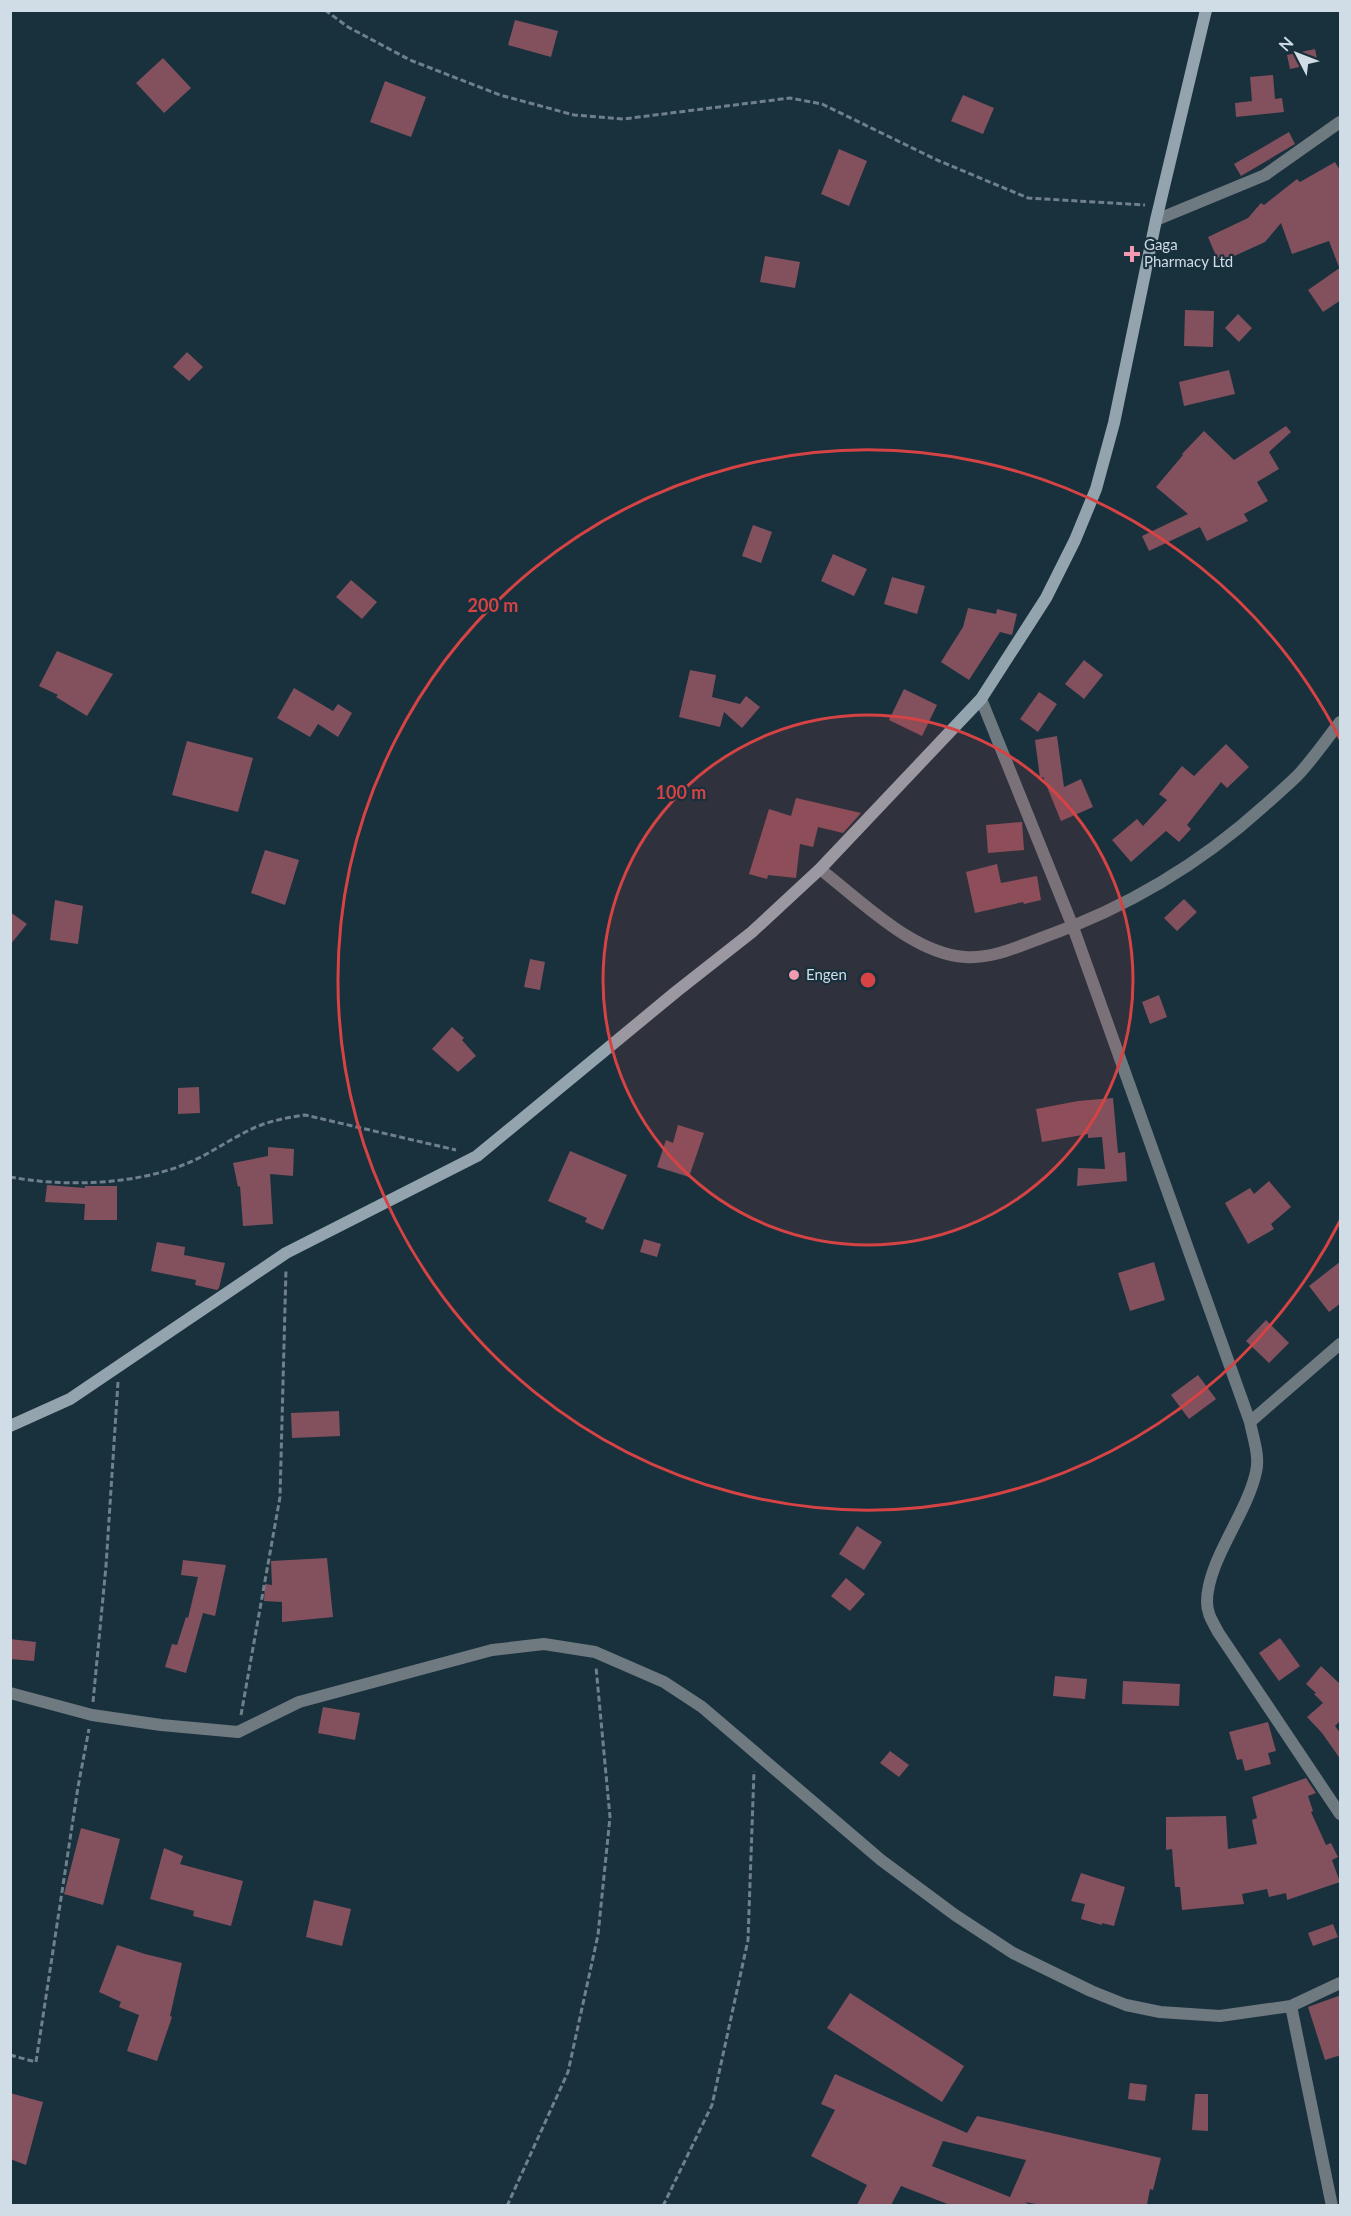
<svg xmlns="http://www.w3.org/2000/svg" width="1351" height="2216" viewBox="0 0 1351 2216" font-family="Lato,sans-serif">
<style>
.building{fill:#83505d;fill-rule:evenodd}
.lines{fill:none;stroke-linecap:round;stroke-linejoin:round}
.path{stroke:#6e808c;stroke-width:3;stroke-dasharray:6 3;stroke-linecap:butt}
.street{stroke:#6e7980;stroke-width:12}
.secondary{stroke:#93a4af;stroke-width:12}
.ring{fill:none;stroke:#d54344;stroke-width:3}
.poi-dot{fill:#f29ab0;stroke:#19303d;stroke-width:2}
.labels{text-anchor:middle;stroke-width:4.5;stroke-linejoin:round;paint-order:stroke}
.poi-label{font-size:15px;fill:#d0dde6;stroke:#19303d;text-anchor:start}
.centre{fill:#d54344;stroke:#19303d;stroke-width:3}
.ring-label{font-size:18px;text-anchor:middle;font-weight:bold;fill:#d54344;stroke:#19303d;stroke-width:4.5;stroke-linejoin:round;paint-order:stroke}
</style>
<rect width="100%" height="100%" fill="#19303d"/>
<!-- building -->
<path class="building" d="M 515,20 L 558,31 L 551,57 L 508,45 Z
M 1315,49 L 1318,63 L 1290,69 L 1287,55 Z
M 163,58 L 191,88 L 164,113 L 136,83 Z
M 1273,75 L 1275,99 L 1282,98 L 1284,112 L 1236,117 L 1235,103 L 1252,101 L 1250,77 Z
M 385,81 L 426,97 L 411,137 L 370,122 Z
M 963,95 L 994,108 L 983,134 L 951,121 Z
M 1289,132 L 1295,144 L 1241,176 L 1234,164 Z
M 839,149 L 867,161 L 849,206 L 821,194 Z
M 1335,162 L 1341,172 L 1341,266 L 1339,267 L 1329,241 L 1292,254 L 1281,223 L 1265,242 L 1219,263 L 1208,237 L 1248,218 L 1261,203 L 1264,205 L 1297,179 L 1300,182 Z
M 765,256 L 800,262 L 795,288 L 760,282 Z
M 1341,267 L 1341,300 L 1323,312 L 1308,290 Z
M 1185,310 L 1214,311 L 1213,347 L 1184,346 Z
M 1238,314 L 1252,328 L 1239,342 L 1225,328 Z
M 187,352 L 203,367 L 189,381 L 173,367 Z
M 1229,370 L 1235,394 L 1184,406 L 1179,382 Z
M 1286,426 L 1291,432 L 1269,452 L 1279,469 L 1257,482 L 1268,501 L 1244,514 L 1248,521 L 1207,541 L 1200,527 L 1149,551 L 1142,536 L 1188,514 L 1156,487 L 1183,455 L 1182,454 L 1204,431 L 1234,460 Z
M 753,525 L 772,532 L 761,563 L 742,556 Z
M 833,554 L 867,569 L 854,596 L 821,581 Z
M 892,577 L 925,586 L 917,614 L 884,604 Z
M 351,580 L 377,602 L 362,619 L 336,597 Z
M 968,608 L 996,614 L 997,609 L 1017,614 L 1012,635 L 1000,632 L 969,680 L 941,662 L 963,627 Z
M 57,651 L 113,674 L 87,716 L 56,697 L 58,695 L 39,686 Z
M 1084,660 L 1103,675 L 1084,699 L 1065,684 Z
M 690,670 L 716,675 L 712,697 L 740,704 L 746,696 L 760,707 L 742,728 L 724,712 L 720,727 L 679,717 Z
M 294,688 L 333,711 L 338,704 L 352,713 L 338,737 L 318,724 L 310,737 L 277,718 Z
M 904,689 L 937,705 L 922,736 L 889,720 Z
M 1039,692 L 1057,704 L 1038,732 L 1020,719 Z
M 1057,736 L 1064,787 L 1081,779 L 1093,807 L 1061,821 L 1043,777 L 1040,778 L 1035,740 Z
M 187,741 L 253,758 L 238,812 L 172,795 Z
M 1226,744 L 1249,767 L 1227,788 L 1221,782 L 1187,825 L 1191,829 L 1179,842 L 1166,831 L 1131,862 L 1112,840 L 1137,819 L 1143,826 L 1167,800 L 1159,794 L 1182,766 L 1194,776 Z
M 796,798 L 861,813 L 843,833 L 818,827 L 813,847 L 800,844 L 796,878 L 768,875 L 767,879 L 749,874 L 769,809 L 791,816 Z
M 1022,822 L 1024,850 L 988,853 L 986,825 Z
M 265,850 L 299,860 L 285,905 L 251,893 Z
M 997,864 L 1001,883 L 1037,876 L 1041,900 L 1024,904 L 1023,902 L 975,913 L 966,872 Z
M 1184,899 L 1197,912 L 1177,931 L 1164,918 Z
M 55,900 L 83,906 L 78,944 L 50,940 Z
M 10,912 L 27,924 L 10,945 Z
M 530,959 L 545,962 L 540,990 L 524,987 Z
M 1159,995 L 1167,1017 L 1150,1024 L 1142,1002 Z
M 452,1027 L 464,1038 L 462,1040 L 476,1056 L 458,1072 L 432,1049 Z
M 199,1087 L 200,1113 L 178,1114 L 178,1088 Z
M 1113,1098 L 1118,1153 L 1125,1152 L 1127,1181 L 1077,1186 L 1078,1168 L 1105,1169 L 1102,1137 L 1088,1138 L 1088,1134 L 1042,1142 L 1036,1109 L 1078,1101 Z
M 678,1125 L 704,1133 L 689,1177 L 657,1167 L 666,1140 L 673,1143 Z
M 268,1147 L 294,1149 L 293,1176 L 270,1174 L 273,1224 L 243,1226 L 240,1186 L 238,1187 L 233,1163 L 268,1156 Z
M 570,1151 L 627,1175 L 603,1230 L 585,1222 L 587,1218 L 548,1201 Z
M 1269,1181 L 1291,1207 L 1271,1224 L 1274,1229 L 1248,1244 L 1225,1203 L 1250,1188 L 1254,1194 Z
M 47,1185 L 85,1188 L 85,1186 L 117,1186 L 117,1220 L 84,1220 L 85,1204 L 45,1202 Z
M 644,1239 L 661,1244 L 657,1257 L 640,1252 Z
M 157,1242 L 185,1247 L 184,1255 L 225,1263 L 219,1288 L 217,1290 L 195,1285 L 196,1280 L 151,1271 Z
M 1341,1261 L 1341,1303 L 1329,1312 L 1309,1286 Z
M 1154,1262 L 1165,1300 L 1130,1311 L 1118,1273 Z
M 1266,1320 L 1289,1343 L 1269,1363 L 1246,1341 Z
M 1198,1375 L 1216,1399 L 1189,1419 L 1171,1395 Z
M 339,1411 L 340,1436 L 292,1438 L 291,1413 Z
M 857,1526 L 882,1542 L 864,1570 L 839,1554 Z
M 327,1558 L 333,1617 L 282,1622 L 282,1602 L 264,1601 L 265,1584 L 272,1585 L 271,1561 Z
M 183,1560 L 226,1565 L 215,1616 L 203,1613 L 186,1673 L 165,1667 L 172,1644 L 177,1645 L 186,1617 L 188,1618 L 198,1577 L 181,1575 Z
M 846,1578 L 865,1594 L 850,1611 L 831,1596 Z
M 1280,1638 L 1300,1666 L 1279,1681 L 1259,1653 Z
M 10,1639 L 36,1642 L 34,1661 L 10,1659 Z
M 1321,1666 L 1341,1685 L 1341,1720 L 1335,1726 L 1341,1734 L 1341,1760 L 1322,1733 L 1307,1717 L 1323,1703 L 1314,1694 L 1316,1693 L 1306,1684 Z
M 1055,1676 L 1087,1679 L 1085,1699 L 1053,1696 Z
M 1123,1681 L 1180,1684 L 1179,1706 L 1122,1704 Z
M 323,1707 L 360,1713 L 355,1740 L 318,1733 Z
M 1268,1722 L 1276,1751 L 1268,1753 L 1271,1764 L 1245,1771 L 1242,1759 L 1237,1760 L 1229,1732 Z
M 890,1751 L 909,1765 L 899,1777 L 880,1763 Z
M 1306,1778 L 1316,1793 L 1308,1796 L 1313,1811 L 1311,1812 L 1326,1845 L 1331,1843 L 1338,1857 L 1332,1860 L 1340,1882 L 1287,1900 L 1286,1893 L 1269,1897 L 1267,1889 L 1242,1894 L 1244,1904 L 1182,1910 L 1180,1887 L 1175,1887 L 1172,1849 L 1166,1850 L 1166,1817 L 1226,1816 L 1228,1849 L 1257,1844 L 1252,1820 L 1257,1818 L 1252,1797 Z
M 81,1828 L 120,1839 L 103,1905 L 64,1894 Z
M 164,1848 L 183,1856 L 180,1864 L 243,1881 L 231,1926 L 193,1916 L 194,1911 L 150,1899 Z
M 1081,1873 L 1125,1887 L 1114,1926 L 1102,1923 L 1102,1925 L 1081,1919 L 1085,1904 L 1071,1901 Z
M 314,1900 L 351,1909 L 342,1946 L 306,1937 Z
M 1333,1924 L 1338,1937 L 1313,1946 L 1308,1933 Z
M 117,1945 L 145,1954 L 182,1963 L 170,2016 L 172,2017 L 157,2061 L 127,2051 L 139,2015 L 119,2007 L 121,2002 L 99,1992 Z
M 850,1993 L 964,2066 L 942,2102 L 827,2028 Z
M 1341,1995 L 1341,2055 L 1325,2060 L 1308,2007 Z
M 835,2074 L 967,2133 L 977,2116 L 1161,2158 L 1153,2190 L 1150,2189 L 1147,2205 L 1041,2205 L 1025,2202 L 1030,2205 L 950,2205 L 901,2186 L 891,2205 L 857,2205 L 867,2185 L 811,2156 L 835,2110 L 821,2104 ZM 943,2141 L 1026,2160 L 1010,2197 L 932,2166 Z
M 1130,2083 L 1147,2085 L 1145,2101 L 1128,2099 Z
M 10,2093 L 43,2102 L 26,2165 L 10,2159 Z
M 1195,2094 L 1208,2094 L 1208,2131 L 1192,2130 Z"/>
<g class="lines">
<!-- path -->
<path class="path" d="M 325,10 L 348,27 L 410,60 L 500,95 L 574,115 L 623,119 L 790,98 L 822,104 L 937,160 L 1028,198 L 1145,205
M 10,1177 C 64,1187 132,1185 183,1165 C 210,1155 233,1136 261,1125 C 275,1120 290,1117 305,1115 L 456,1150
M 93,1702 L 106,1566 L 118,1382
M 241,1715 L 280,1497 L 286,1269
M 10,2055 L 36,2062 L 78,1787 L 89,1729
M 507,2206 L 568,2072 L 598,1935 L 610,1817 L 596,1667
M 663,2206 L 712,2105 L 748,1940 L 754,1771"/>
<!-- street -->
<path class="street" d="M 1156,220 L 1265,175 L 1340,122
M 981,699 L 1073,927 L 1250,1422 C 1253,1438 1260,1456 1256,1472 C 1247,1514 1207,1561 1207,1602 C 1207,1614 1213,1622 1218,1632 L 1340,1814
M 820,869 C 860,900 913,954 965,957 C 993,959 1019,946 1044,937 C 1126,908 1200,864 1264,806 C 1275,796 1287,786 1298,775 C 1313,759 1326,740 1340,722
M 1250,1422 L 1340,1344
M 10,1693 L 92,1715 L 161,1725 L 238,1732 L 299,1702 L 492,1650 L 544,1644 L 595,1652 L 664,1682 L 702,1707 L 881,1860 L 955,1915 L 1013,1953 L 1091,1991 L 1126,2005 L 1160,2012 L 1220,2016 L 1291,2006 L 1340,1983
M 1291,2006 L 1332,2206"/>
<!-- secondary -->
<path class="secondary" d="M 10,1426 L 70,1399 L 286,1253 L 477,1156 L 677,991 L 752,932 L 820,869 L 981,699 L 1046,598 L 1075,540 L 1096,489 L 1114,423 L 1156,220 L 1206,10"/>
</g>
<!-- distance rings -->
<circle cx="868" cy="980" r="265" fill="#d54344" fill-opacity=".12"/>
<g class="ring">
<circle cx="868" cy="980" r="265"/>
<path d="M1340 1221A530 530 0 1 1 1340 739"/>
</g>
<!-- markers -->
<g class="poi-dot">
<path d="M1129 245h6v6h6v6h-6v6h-6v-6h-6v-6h6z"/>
<circle cx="794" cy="975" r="6"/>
</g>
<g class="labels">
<!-- poi labels -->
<g class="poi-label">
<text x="1144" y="250">Gaga<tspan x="1144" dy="17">Pharmacy Ltd</tspan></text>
<text x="806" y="980">Engen</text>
</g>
</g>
<circle cx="868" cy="980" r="9" class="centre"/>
<g class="ring-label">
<text x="493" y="612">200 m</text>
<text x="681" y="799">100 m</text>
</g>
<!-- border -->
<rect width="1351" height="2216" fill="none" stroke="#d0dde6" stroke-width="24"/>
<!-- north arrow -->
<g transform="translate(1297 54) rotate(312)" stroke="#19303d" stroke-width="4.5" paint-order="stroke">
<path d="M0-4.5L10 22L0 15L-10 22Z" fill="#d0dde6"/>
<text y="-9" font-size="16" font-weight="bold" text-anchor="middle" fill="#d0dde6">N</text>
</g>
</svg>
